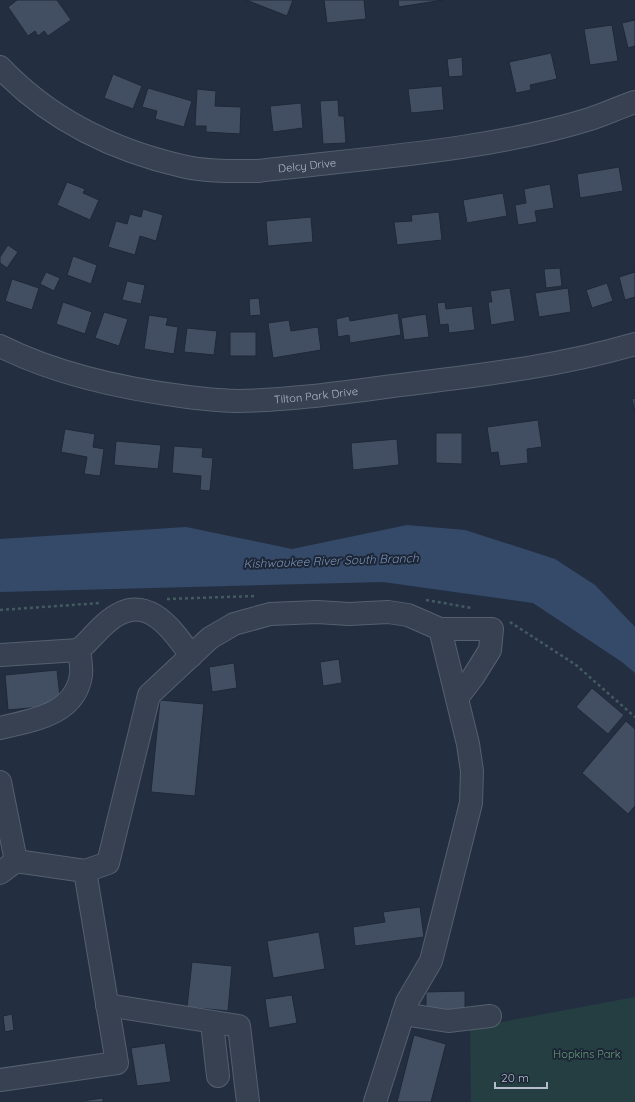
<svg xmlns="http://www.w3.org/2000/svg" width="635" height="1102" viewBox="0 0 635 1102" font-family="Quicksand,sans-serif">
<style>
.green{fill:#253e42}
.water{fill:#354a69}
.building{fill:#424f63;stroke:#1e2838}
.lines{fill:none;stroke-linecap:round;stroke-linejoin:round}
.minor-casing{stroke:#555f6e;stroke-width:24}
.path{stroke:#435b5f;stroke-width:2.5;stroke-dasharray:3 3;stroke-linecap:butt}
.minor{stroke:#374151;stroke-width:22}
.labels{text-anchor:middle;stroke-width:4;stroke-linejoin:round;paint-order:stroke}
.street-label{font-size:11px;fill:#b4bccb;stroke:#1c2636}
.park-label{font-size:11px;fill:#699e77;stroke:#1c2636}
.water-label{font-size:12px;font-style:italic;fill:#7991b5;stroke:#1c2636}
</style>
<rect width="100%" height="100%" fill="#232f41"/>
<!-- green -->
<path class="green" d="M 635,997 L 635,1102 L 471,1102 L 470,1028 Z"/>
<!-- water -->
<path class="water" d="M 407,525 L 465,530 L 555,559 L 595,585 L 635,627 L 635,673 L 622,662 L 533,603 L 383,582 L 0,592 L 0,539 L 186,527 L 292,549 Z"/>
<!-- building -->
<path class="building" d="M 17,0 L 57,0 L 71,20 L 48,36 L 44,31 L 38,36 L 35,31 L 28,36 L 8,7 Z
M 246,0 L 293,0 L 287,16 Z
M 324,0 L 364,0 L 366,19 L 327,23 Z
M 398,0 L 443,0 L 399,7 Z
M 635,20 L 635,46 L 628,48 L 622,23 Z
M 612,25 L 618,61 L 590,65 L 584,29 Z
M 551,53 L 557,79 L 530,85 L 531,90 L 516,93 L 509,62 Z
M 462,57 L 463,76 L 449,77 L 447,59 Z
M 113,74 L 142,86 L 133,109 L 104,98 Z
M 442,86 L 444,110 L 411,113 L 408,89 Z
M 148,88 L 192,101 L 184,127 L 155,119 L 157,111 L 142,107 Z
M 197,89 L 216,91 L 215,106 L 241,107 L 240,134 L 206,132 L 206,126 L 195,126 Z
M 338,100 L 339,116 L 344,116 L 346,143 L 323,144 L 320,101 Z
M 301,103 L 303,128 L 273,132 L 270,106 Z
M 619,167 L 623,191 L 580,198 L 577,174 Z
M 67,182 L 85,189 L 83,193 L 99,200 L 90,220 L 57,205 Z
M 550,184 L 554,208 L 535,211 L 537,222 L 518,225 L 515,205 L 526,203 L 524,189 Z
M 503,193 L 507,216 L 467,223 L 463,200 Z
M 143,209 L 163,215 L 156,241 L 140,236 L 135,255 L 108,247 L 116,221 L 127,224 L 130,214 L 141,217 Z
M 439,212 L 442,240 L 397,245 L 394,222 L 412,221 L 411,215 Z
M 311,217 L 313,242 L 268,246 L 266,221 Z
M 8,245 L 18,252 L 7,268 L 0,263 L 0,257 Z
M 73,256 L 97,265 L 91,284 L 67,275 Z
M 560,268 L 562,286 L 546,288 L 544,269 Z
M 46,272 L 60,278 L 54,291 L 40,284 Z
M 635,272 L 635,297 L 625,300 L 619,277 Z
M 12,279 L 39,288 L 32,310 L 5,301 Z
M 127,281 L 145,285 L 141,304 L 122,300 Z
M 607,283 L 613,301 L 592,308 L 586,290 Z
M 510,288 L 515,321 L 491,325 L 488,302 L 492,302 L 490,291 Z
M 568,288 L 571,312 L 539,317 L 535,293 Z
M 259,298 L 261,315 L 250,316 L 249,299 Z
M 63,302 L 92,312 L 85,334 L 56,324 Z
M 445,302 L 446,309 L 472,306 L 475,330 L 449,333 L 448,324 L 440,325 L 437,303 Z
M 104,312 L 128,319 L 119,346 L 95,338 Z
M 398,313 L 401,335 L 350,343 L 349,335 L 338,337 L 336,319 L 349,316 L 350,321 Z
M 426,314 L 429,337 L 404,340 L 401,318 Z
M 149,315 L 168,318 L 166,325 L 178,327 L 174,354 L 144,349 Z
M 289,320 L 291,331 L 318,327 L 321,350 L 273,358 L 268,323 Z
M 187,328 L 217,331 L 214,355 L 184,352 Z
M 230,332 L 256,332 L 256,356 L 230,356 Z
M 635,398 L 635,413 L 632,399 Z
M 538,420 L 542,447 L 527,449 L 528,463 L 500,466 L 498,452 L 491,453 L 487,427 Z
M 65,429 L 95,434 L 93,447 L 104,449 L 100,476 L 84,474 L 87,457 L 61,452 Z
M 436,433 L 462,433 L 462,464 L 436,463 Z
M 397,439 L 399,465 L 353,470 L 351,443 Z
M 116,441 L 161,445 L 158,469 L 114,465 Z
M 174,446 L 203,448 L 202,457 L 213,458 L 210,491 L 200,490 L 201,476 L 172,473 Z
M 339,659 L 342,683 L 323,686 L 320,662 Z
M 234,663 L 237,688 L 212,692 L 209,667 Z
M 57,670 L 61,705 L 8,710 L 5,675 Z
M 592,688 L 624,715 L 608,734 L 576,707 Z
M 160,700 L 204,704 L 195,796 L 151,792 Z
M 626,721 L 635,729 L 635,806 L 628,814 L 582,773 Z
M 420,907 L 424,937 L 355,946 L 353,927 L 385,922 L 383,912 Z
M 319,932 L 325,969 L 273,978 L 267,941 Z
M 192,962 L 232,966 L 228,1011 L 187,1007 Z
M 465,991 L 465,1011 L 426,1012 L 426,992 Z
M 292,995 L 297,1023 L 269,1028 L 265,999 Z
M 12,1014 L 14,1030 L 5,1032 L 3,1016 Z
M 414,1035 L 446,1044 L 431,1102 L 397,1102 Z
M 165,1043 L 171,1082 L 137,1086 L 131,1048 Z
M 103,1098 L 103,1102 L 82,1102 L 82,1101 Z"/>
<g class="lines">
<!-- minor casing -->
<g class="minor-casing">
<g id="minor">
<path id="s1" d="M 0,67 C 50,120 113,150 182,166 C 206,172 233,171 258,171 C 366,158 487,151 590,119 C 605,114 620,107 635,102"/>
<path id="s2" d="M 0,346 C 58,375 124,389 188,397 C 205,399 222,401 239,401 C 299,400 359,390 417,383 C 491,374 564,365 635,344"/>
<path d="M 440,629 L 492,629 L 490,650 L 473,677 L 457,698"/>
<path d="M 0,655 L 79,650"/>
<path d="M 0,728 C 33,720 75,715 81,675 C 82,667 80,658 79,650 C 88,642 96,632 105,624 C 143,589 170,625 191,656"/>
<path d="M 0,782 L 16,861 L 85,871 L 108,863 L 149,695 L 210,638 L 234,624 L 270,614 L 317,612 L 349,614 L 388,612 L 408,615 L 440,629 L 468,744 L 472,771 L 471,803 L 431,961 L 407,1002 L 375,1102"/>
<path d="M 0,873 L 16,861"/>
<path d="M 107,1005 L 239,1026 L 248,1102"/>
<path d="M 403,1014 L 448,1021 L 490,1016"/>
<path d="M 212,1023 L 218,1076"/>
<path d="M 0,1080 L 117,1063 L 85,871"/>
</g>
</g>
<!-- path -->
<path class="path" d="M 167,599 L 255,596
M 426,600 L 472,608
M 0,610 L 100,603
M 510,622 L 576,665 L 635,717"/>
<!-- minor -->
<use href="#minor" class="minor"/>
</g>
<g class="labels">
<!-- street labels -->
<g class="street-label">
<text dy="4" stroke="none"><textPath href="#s1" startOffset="336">Delcy Drive</textPath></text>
<text dy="4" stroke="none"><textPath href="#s2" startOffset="324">Tilton Park Drive</textPath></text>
</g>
<!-- park labels -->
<g class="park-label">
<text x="587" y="1058">Hopkins Park</text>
</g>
<!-- water labels -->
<g class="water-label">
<text transform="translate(331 561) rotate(-2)" y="4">Kishwaukee River South Branch</text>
</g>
</g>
<!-- scale -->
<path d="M495 1082v6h52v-6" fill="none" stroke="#b4bccb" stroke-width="2"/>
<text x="501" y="1082" font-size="12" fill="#b4bccb" stroke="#1c2636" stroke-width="3" paint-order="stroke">20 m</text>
</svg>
